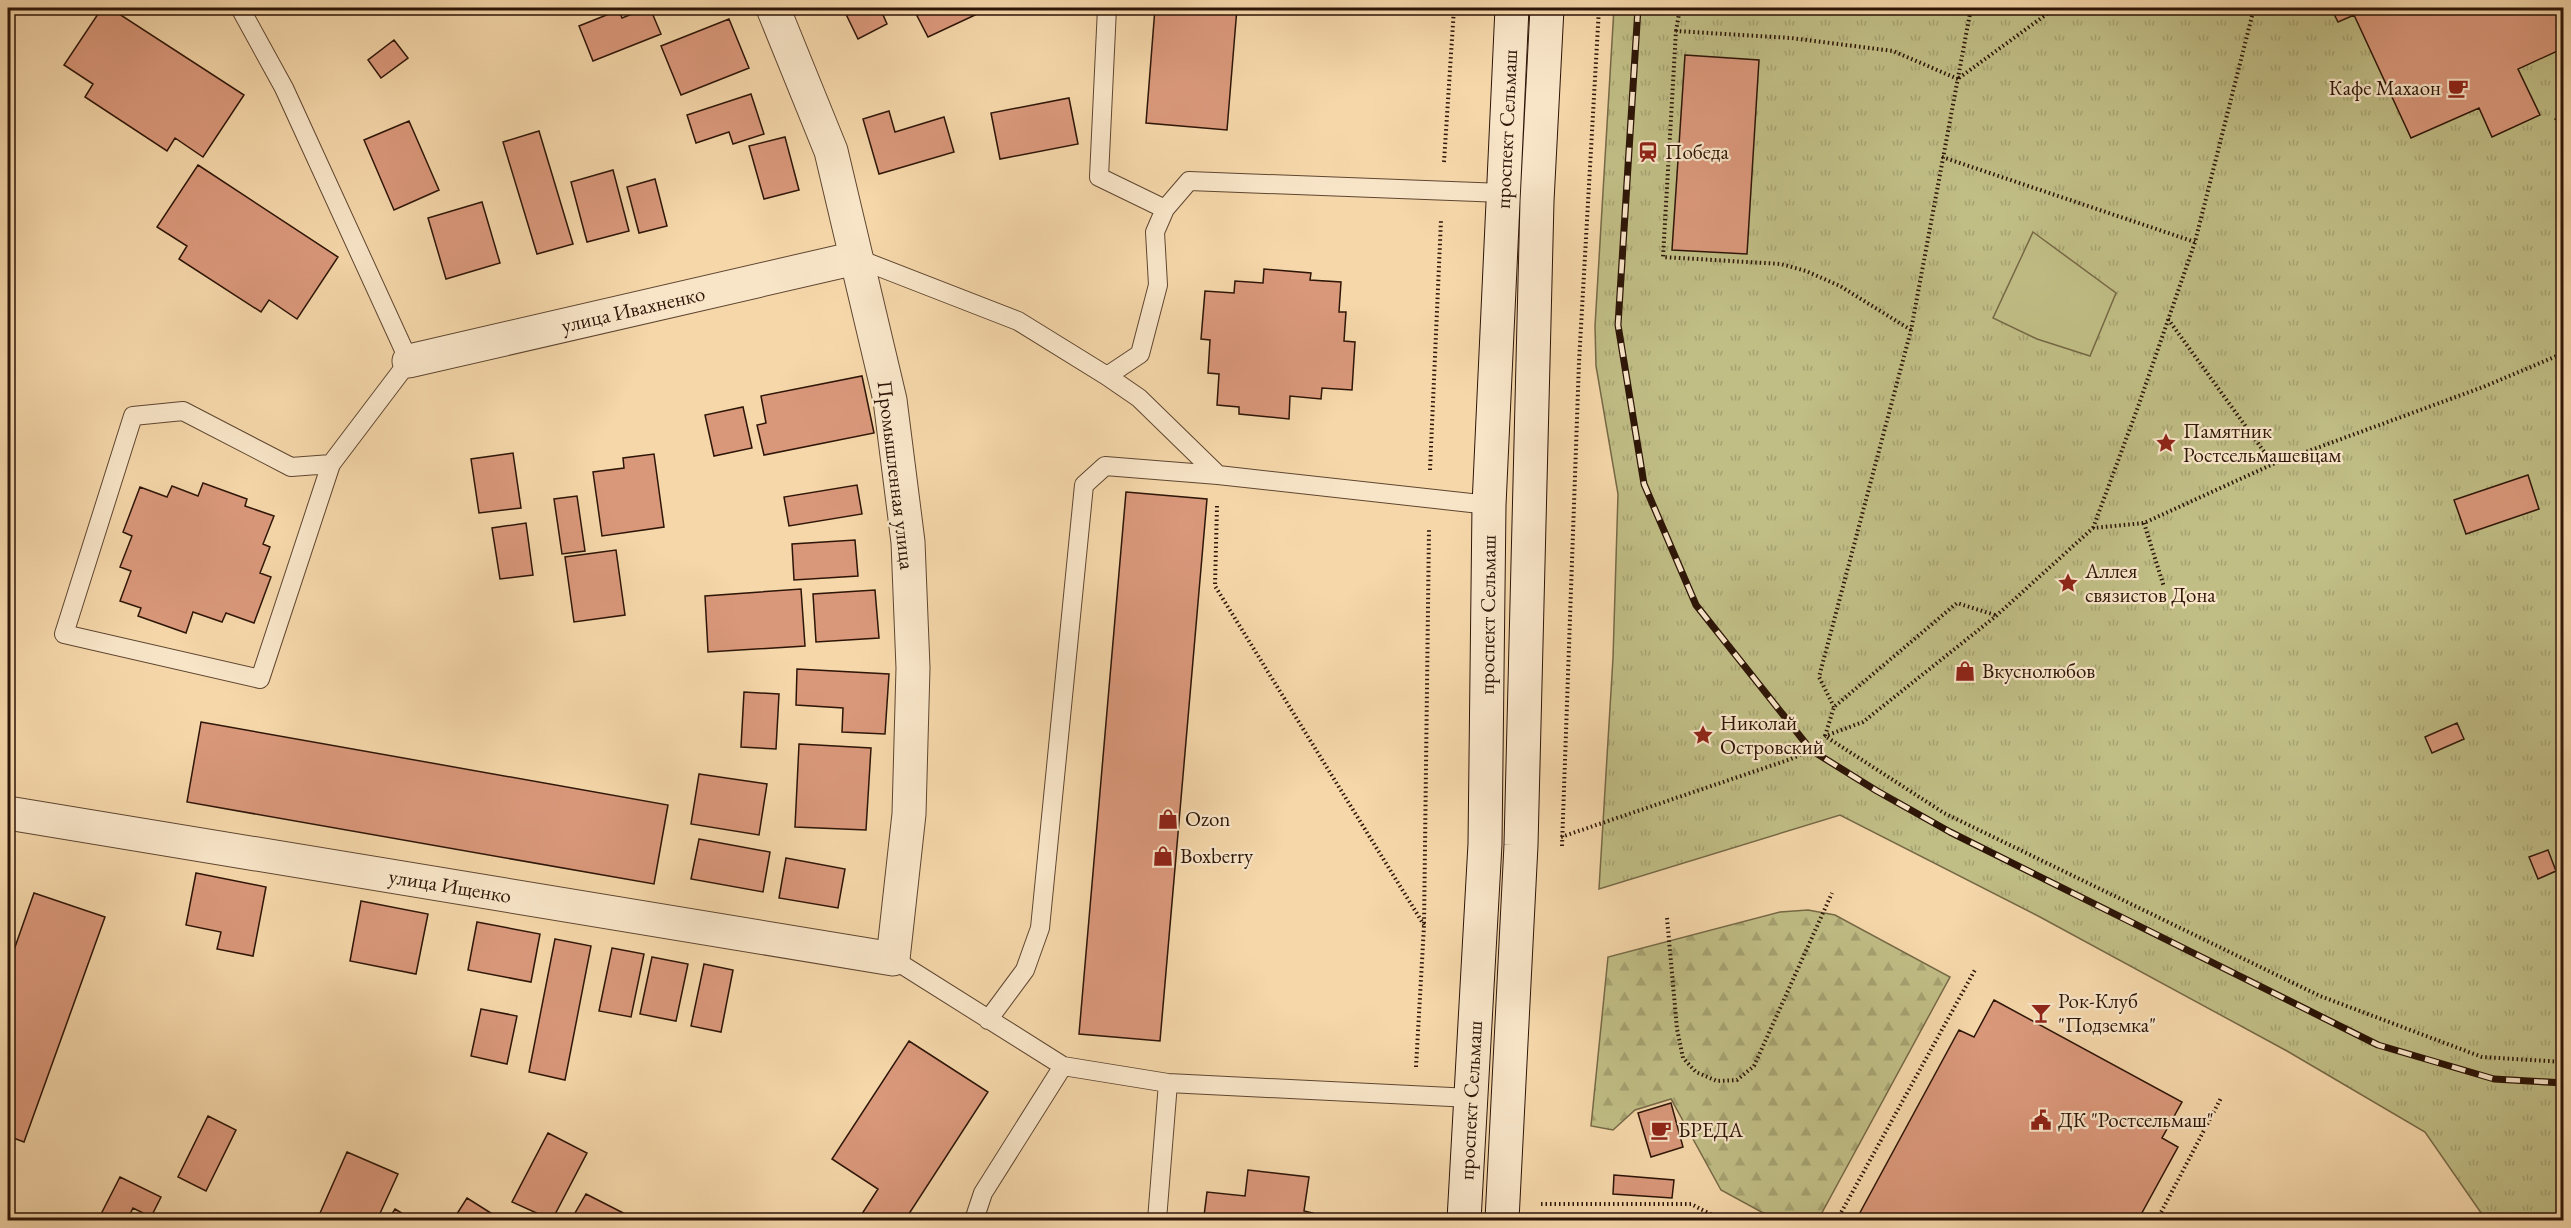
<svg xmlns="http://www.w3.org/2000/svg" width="2571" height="1228" viewBox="0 0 2571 1228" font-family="'EB Garamond',serif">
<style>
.grass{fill:url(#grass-tufts);stroke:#766946;stroke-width:1.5}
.forest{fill:url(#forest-firs);stroke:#766946;stroke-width:1.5}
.pitch{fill:#c0bd85;stroke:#766946;stroke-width:1.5}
.building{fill:#da987b;stroke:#2d1507;stroke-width:1.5}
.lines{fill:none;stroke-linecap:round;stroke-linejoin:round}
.lane-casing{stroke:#5f4630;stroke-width:20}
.street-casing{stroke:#5f4630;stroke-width:35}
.secondary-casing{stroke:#2d1507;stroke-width:35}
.path{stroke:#2d1507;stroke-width:4;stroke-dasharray:1.5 3;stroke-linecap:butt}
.lane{stroke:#f8e5c8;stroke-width:18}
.street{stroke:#f8e5c8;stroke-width:33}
.secondary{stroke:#f8e5c8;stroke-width:33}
.rail-casing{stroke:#2d1507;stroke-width:7}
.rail{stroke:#f8e5c8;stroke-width:4.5;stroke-dasharray:14;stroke-linecap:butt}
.labels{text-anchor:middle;stroke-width:4.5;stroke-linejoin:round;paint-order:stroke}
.poi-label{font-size:21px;fill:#2d1507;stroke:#f8e5c8;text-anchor:start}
.street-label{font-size:21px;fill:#2d1507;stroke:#f8e5c8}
</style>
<defs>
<pattern id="grass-tufts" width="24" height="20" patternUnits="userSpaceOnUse" patternTransform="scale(1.5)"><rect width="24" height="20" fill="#c0bd85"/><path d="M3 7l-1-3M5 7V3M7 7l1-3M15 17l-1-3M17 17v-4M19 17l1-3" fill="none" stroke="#a5a271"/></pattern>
<pattern id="forest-firs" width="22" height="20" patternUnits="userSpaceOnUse" patternTransform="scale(1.5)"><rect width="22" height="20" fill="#c0bd85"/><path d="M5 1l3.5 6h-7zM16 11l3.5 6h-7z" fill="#a5a271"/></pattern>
</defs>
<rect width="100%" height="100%" fill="#f5d7aa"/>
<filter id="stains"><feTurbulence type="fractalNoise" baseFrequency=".00333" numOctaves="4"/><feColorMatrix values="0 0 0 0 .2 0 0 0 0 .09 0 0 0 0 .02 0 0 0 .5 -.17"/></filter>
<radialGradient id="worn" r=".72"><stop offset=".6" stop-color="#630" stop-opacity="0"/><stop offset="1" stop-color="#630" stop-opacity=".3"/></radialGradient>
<!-- grass -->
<path class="grass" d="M 1614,8 L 2563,8 L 2563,1220 L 2486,1220 L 2425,1132 L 2287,1051 L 2040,917 L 1840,815 L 1599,889 L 1613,658 L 1618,494 L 1596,366 L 1595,326 Z"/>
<!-- forest -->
<path class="forest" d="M 1808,910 L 1835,915 L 1950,977 L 1818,1220 L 1776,1220 L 1721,1190 L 1671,1099 L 1635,1110 L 1613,1130 L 1591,1126 L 1608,957 L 1780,912 Z"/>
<!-- pitch -->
<path class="pitch" d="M 2033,232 L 2116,293 L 2090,356 L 2037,339 L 1993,318 Z"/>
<!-- building -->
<path class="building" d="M 102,8 L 110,8 L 244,95 L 203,157 L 175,138 L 167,151 L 85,97 L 93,84 L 64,65 Z
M 647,8 L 650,8 L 661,34 L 593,61 L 579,26 L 619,10 L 622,18 Z
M 843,8 L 880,8 L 887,24 L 858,39 Z
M 913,8 L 990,8 L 928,37 Z
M 1155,8 L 1237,8 L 1227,130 L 1146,123 Z
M 2331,8 L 2559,8 L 2564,18 L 2564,48 L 2518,69 L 2540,115 L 2492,137 L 2479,108 L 2411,138 L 2354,15 L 2338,22 Z
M 729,19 L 749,68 L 681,95 L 661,46 Z
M 394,40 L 408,58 L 381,78 L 368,60 Z
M 1685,55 L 1759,60 L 1747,254 L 1672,250 Z
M 751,94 L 764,134 L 733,144 L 729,132 L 696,143 L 687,115 Z
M 1069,98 L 1078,144 L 1000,159 L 991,113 Z
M 889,111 L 895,132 L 944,117 L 954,152 L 879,174 L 863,119 Z
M 409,121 L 439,190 L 394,210 L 364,140 Z
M 539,131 L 573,244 L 537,254 L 503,142 Z
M 785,137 L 799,190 L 764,199 L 749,146 Z
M 198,165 L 338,257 L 297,319 L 269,300 L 261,312 L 179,259 L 187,246 L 157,227 Z
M 613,170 L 629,231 L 587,242 L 571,182 Z
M 655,179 L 667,226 L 639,233 L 627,187 Z
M 482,202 L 500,263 L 446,279 L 428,218 Z
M 1264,269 L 1311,273 L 1310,280 L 1341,282 L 1339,312 L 1346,312 L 1344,341 L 1355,342 L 1352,390 L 1322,388 L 1321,399 L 1290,396 L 1289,419 L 1239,414 L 1239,407 L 1217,405 L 1219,374 L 1208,373 L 1210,340 L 1201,339 L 1205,291 L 1234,293 L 1235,281 L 1263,283 Z
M 862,376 L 874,433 L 764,455 L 757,425 L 766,423 L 761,396 Z
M 743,407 L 752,448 L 714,456 L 705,415 Z
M 513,453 L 521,508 L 479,513 L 471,459 Z
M 654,454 L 664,527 L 602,536 L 593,472 L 624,468 L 623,458 Z
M 2528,475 L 2539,509 L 2466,534 L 2454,500 Z
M 203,483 L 247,499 L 245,506 L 274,516 L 263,544 L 270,547 L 260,573 L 271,577 L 254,623 L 226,613 L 222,622 L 193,612 L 186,633 L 138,616 L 141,608 L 120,601 L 131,571 L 120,567 L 132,536 L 123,532 L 140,487 L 167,497 L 172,486 L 198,496 Z
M 857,485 L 862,514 L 789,526 L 784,497 Z
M 1126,492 L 1207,499 L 1160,1041 L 1079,1034 Z
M 577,496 L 585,551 L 562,554 L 554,499 Z
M 526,523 L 533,575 L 500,579 L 492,528 Z
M 855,540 L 858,576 L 794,580 L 792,544 Z
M 616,550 L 625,615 L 574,622 L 565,557 Z
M 801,589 L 805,646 L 708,652 L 705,596 Z
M 875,590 L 879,638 L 816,642 L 813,594 Z
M 797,669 L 889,674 L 885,734 L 842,732 L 843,708 L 796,705 Z
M 744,692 L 779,694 L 776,749 L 741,747 Z
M 201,722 L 668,805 L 654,884 L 187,802 Z
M 2457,723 L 2464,739 L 2432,753 L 2425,737 Z
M 799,744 L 871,748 L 866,830 L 795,827 Z
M 699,774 L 767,784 L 759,835 L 691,824 Z
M 699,839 L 770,852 L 763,892 L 691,879 Z
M 2548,850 L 2556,871 L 2538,879 L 2529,857 Z
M 786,858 L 845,869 L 838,908 L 779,898 Z
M 196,873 L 266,887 L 253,956 L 217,949 L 221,932 L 186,925 Z
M 34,893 L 105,917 L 24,1142 L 8,1136 L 8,967 Z
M 361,901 L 428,914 L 416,974 L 350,961 Z
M 477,922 L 540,934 L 531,982 L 468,970 Z
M 555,939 L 591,946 L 565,1080 L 529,1072 Z
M 612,948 L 644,954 L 631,1017 L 599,1011 Z
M 652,957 L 688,964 L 676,1021 L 640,1014 Z
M 704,964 L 733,970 L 721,1032 L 691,1026 Z
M 1994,1000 L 2182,1102 L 2162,1138 L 2178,1147 L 2138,1220 L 1856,1220 L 1959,1030 L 1974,1037 Z
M 481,1009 L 517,1016 L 507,1064 L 471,1056 Z
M 909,1041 L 988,1092 L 905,1220 L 858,1220 L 878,1189 L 832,1159 Z
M 1671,1103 L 1683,1147 L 1651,1157 L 1638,1113 Z
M 208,1116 L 236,1130 L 206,1191 L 178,1177 Z
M 548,1133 L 587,1153 L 552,1220 L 512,1202 Z
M 347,1152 L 398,1174 L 377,1220 L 317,1220 Z
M 1248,1170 L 1309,1177 L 1304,1211 L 1313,1213 L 1313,1220 L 1214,1220 L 1214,1218 L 1204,1216 L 1207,1192 L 1245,1196 Z
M 1614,1175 L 1674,1180 L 1672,1198 L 1613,1194 Z
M 120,1177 L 161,1197 L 151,1217 L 133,1208 L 127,1220 L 98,1220 Z
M 586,1194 L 637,1220 L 571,1220 Z
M 467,1198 L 502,1220 L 453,1220 Z
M 395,1209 L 413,1220 L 388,1220 Z
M 265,1215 L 277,1220 L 263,1220 Z"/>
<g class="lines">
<!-- lane casing -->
<g class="lane-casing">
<path id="lane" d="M 240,8 L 284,88 L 409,361 L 331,464 L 291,467 L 183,411 L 133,416 L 64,634 L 260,679 L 331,464
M 1107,8 L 1099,177 L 1165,209
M 856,258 L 1018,321 L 1107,376 L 1139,398 L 1218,475 L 1489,505
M 1107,376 L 1140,354 L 1158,285 L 1155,232 L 1165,209 L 1189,181 L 1503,193
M 893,959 L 1063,1066 L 1168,1083 L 1471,1098
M 988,1020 L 1025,970 L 1040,928 L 1084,485 L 1105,466 L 1218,475
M 974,1220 L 983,1193 L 1063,1066
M 1157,1220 L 1168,1083"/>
</g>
<!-- street casing -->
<g class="street-casing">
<g id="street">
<path id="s1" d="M 409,361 L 856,258"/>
<path id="s2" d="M 8,813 L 893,959 L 909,814 L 913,668 L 908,542 L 890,400 L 831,151 L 773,8"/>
</g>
</g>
<!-- secondary casing -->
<g class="secondary-casing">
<g id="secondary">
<path id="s3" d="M 1464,1220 L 1485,844 L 1489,505 L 1512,8"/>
<path d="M 1502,1220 L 1521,845 L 1537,201 L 1547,8"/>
</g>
</g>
<!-- path -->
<path class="path" d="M 1676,31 L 1680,8
M 1959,78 L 2055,8
M 2556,118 L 2564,137
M 1942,157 L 2195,242
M 1444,162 L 1454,8
M 2168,319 L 2273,464
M 1911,330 L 1840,286 L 1806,271 L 1781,264 L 1663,257 L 1676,31 L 1791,38 L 1893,51 L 1958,79
M 1430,470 L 1441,220
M 1217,506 L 1215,586 L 1424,925
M 2144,523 L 2164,587
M 2093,528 L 2138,407 L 2195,242 L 2254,8
M 1995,615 L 1957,603 L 1834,707 L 1825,736 L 1944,813 L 2320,996 L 2482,1057 L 2564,1062
M 1834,707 L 1819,677 L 1911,330 L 1971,8
M 1561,837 L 1791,759 L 1811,750 L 1825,736 L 1863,722 L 1996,616 L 2093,528 L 2144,523 L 2273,464 L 2483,387 L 2564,353
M 1562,846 L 1579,362 L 1599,8
M 1667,918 L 1677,1029 L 1683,1058 L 1696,1072 L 1717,1081 L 1737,1080 L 1754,1066 L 1832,893
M 1416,1067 L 1424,926 L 1429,529
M 1541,1204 L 1691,1204 L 1722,1220
M 1837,1220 L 1976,968
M 2157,1220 L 2221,1098"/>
<!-- lane -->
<use href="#lane" class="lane"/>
<!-- street -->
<use href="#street" class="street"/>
<!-- secondary -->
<use href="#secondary" class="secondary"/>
<!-- rail casing -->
<g class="rail-casing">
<path id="rail" d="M 1638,8 L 1618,325 L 1644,484 L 1696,605 L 1811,750 L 1877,791 L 1950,832 L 2378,1045 L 2494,1079 L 2564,1083"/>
</g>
<!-- rail -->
<use href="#rail" class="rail"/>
</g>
<!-- icons -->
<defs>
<g id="cafe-bare" transform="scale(1.62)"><path d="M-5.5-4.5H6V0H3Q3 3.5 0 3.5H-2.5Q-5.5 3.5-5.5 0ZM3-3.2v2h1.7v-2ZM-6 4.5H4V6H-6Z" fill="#8f2418" stroke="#f8e5c8" stroke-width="2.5" paint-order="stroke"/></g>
<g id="station-bare" transform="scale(1.62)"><path d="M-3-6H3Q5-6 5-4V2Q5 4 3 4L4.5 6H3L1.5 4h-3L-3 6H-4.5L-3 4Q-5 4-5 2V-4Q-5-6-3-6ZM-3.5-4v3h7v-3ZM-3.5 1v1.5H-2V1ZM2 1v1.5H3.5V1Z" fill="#8f2418" stroke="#f8e5c8" stroke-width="2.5" paint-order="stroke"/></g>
<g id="sight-bare" transform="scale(1.62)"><path d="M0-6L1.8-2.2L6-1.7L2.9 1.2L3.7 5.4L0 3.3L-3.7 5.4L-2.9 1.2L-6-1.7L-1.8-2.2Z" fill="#8f2418" stroke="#f8e5c8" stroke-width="2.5" paint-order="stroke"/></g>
<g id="shop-bare" transform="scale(1.62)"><path d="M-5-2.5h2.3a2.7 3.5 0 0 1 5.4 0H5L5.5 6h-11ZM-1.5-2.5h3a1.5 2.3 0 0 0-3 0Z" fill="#8f2418" stroke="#f8e5c8" stroke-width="2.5" paint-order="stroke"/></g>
<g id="bar-bare" transform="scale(1.62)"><path d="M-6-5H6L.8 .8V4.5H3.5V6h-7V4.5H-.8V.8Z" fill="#8f2418" stroke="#f8e5c8" stroke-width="2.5" paint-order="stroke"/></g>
<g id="civic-bare" transform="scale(1.62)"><path d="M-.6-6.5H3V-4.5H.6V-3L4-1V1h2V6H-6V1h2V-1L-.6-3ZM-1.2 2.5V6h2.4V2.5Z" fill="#8f2418" stroke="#f8e5c8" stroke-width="2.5" paint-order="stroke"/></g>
</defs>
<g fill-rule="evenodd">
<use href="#cafe-bare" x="2458" y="88"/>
<use href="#station-bare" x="1648" y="152"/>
<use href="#sight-bare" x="2166" y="443"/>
<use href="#sight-bare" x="2068" y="583"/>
<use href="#shop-bare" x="1965" y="671"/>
<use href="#sight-bare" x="1703" y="735"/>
<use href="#shop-bare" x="1168" y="819"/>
<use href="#shop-bare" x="1163" y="856"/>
<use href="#bar-bare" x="2041" y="1013"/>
<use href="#civic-bare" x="2041" y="1120"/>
<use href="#cafe-bare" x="1661" y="1130"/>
</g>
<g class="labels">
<!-- poi labels -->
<g class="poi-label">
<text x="2441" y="95" text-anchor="end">Кафе Махаон</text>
<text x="1665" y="159">Победа</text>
<text x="2183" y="438">Памятник<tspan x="2183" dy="24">Ростсельмашевцам</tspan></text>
<text x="2085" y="578">Аллея<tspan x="2085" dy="24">связистов Дона</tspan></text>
<text x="1982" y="678">Вкуснолюбов</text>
<text x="1720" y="730">Николай<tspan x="1720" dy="24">Островский</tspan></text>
<text x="1185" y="826">Ozon</text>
<text x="1180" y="863">Boxberry</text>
<text x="2058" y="1008">Рок-Клуб<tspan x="2058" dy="24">"Подземка"</tspan></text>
<text x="2058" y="1127">ДК "Ростсельмаш"</text>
<text x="1678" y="1137">БРЕДА</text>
</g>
<!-- street labels -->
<g class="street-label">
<text dy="7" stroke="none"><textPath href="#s3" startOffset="1092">проспект Сельмаш</textPath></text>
<text dy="7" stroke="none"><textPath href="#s1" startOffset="230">улица Ивахненко</textPath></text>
<text transform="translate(896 475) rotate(83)" y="7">Промышленная улица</text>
<text dy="7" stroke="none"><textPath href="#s3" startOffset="606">проспект Сельмаш</textPath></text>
<text dy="7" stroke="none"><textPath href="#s2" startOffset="448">улица Ищенко</textPath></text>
<text dy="7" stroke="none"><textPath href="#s3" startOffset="120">проспект Сельмаш</textPath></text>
</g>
</g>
<!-- margin -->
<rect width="2571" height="1228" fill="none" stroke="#f5d7aa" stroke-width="30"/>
<rect x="9" y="9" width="2553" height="1210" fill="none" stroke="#2d1507" stroke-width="3"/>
<rect x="15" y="15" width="2541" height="1198" fill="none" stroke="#2d1507" stroke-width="1.5"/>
<rect width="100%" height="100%" filter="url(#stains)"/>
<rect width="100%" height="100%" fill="url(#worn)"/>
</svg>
